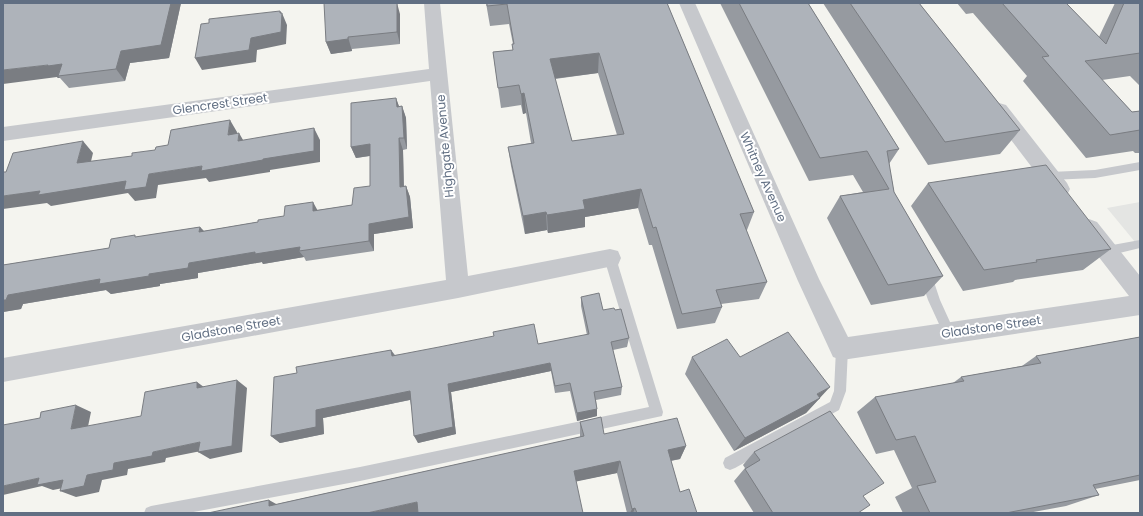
<svg xmlns="http://www.w3.org/2000/svg" width="1143" height="516" viewBox="0 0 1143 516" font-family="Poppins,sans-serif">
<style>
.built{fill:#e4e5e3}
.lines{fill:none;stroke-linecap:round;stroke-linejoin:round}
.lane{fill:#c6c8cc;fill-rule:evenodd}
.street{fill:#c6c8cc;fill-rule:evenodd}
.wall{fill:#969aa0;fill-rule:evenodd}
.shaded-wall{fill:#7a7d82}
.building{fill:#aeb3ba;stroke:#7a7d82;fill-rule:evenodd}
.labels{text-anchor:middle;stroke-width:4;stroke-linejoin:round;paint-order:stroke}
.street-label{font-size:12px;fill:#616f83;stroke:#fff}
</style>
<rect width="100%" height="100%" fill="#f4f4ef"/>
<!-- built -->
<path class="built" d="M 1140,202 L 1140,248 L 1107,208 Z"/>
<g class="lines">
<!-- lane -->
<path class="lane" d="M 1140,162 L 1140,170 L 1095,178 L 1050,180 L 1045,176 L 1050,172 L 1095,170 Z
M 1140,240 L 1140,248 L 1107,256 L 1103,254 L 1102,251 L 1103,248 L 1107,246 Z
M 610,253 L 614,255 L 616,258 L 663,412 L 662,416 L 360,481 L 188,513 L 144,513 L 146,508 L 151,506 L 360,467 L 649,407 L 604,258 L 606,255 Z
M 926,271 L 930,273 L 932,276 L 940,300 L 955,333 L 953,337 L 949,338 L 945,337 L 928,300 L 920,276 L 922,273 Z
M 842,343 L 846,345 L 848,349 L 846,391 L 839,410 L 735,468 L 730,470 L 725,468 L 723,463 L 725,458 L 830,402 L 834,391 L 836,349 L 838,345 Z"/>
<!-- street -->
<path class="street" d="M 424,3 L 440,3 L 468,276 L 610,249 L 618,251 L 621,258 L 618,265 L 458,298 L 3,382 L 3,358 L 446,280 L 430,81 L 3,141 L 3,127 L 429,69 Z
M 679,3 L 695,3 L 819,279 L 848,337 L 1129,296 L 1081,234 L 1078,228 L 1081,222 L 1089,219 L 1097,222 L 1140,276 L 1140,315 L 842,360 L 833,357 L 798,281 Z
M 999,103 L 1006,105 L 1067,183 L 1070,189 L 1067,195 L 1060,197 L 1053,195 L 992,115 L 990,110 L 992,105 Z"/>
</g>
<!-- wall -->
<path class="wall" d="M 3,3 L 181,3 L 169,58 L 130,63 L 125,81 L 69,88 L 60,78 L 58,78 L 57,77 Z
M 486,3 L 667,3 L 754,212 L 747,230 L 746,230 L 767,282 L 759,299 L 721,304 L 722,307 L 715,323 L 677,329 L 652,245 L 649,245 L 638,208 L 585,217 L 585,227 L 548,233 L 547,230 L 525,234 L 511,166 L 508,147 L 531,143 L 526,113 L 523,114 L 521,105 L 501,108 L 493,52 L 513,50 L 512,44 L 513,44 L 509,24 L 490,26 ZM 598,73 L 617,135 L 572,141 L 555,79 Z
M 720,3 L 808,3 L 899,149 L 889,164 L 894,192 L 943,276 L 924,296 L 871,305 L 827,218 L 840,196 L 863,192 L 853,175 L 809,181 Z
M 823,3 L 919,3 L 1020,130 L 1000,154 L 928,165 Z
M 957,3 L 1066,3 L 1099,37 L 1115,3 L 1140,3 L 1140,86 L 1130,76 L 1102,80 L 1132,112 L 1140,111 L 1140,153 L 1135,153 L 1133,151 L 1086,158 L 1023,81 L 1027,76 L 973,13 L 966,14 Z
M 400,14 L 400,44 L 352,49 L 352,51 L 331,54 L 326,42 Z
M 396,98 L 399,107 L 402,106 L 406,118 L 407,149 L 403,150 L 404,186 L 406,186 L 410,197 L 413,228 L 374,234 L 374,251 L 306,261 L 304,257 L 263,264 L 262,262 L 198,273 L 198,278 L 160,284 L 160,286 L 111,294 L 106,290 L 23,304 L 21,309 L 3,312 L 3,265 L 109,248 L 137,237 L 200,227 L 204,231 L 258,222 L 318,210 L 352,205 L 370,186 L 370,156 L 356,158 L 351,147 Z
M 928,183 L 1111,249 L 1083,270 L 1015,280 L 1013,282 L 963,291 L 911,206 Z
M 581,297 L 603,310 L 629,338 L 627,347 L 613,350 L 622,387 L 621,395 L 596,400 L 597,409 L 597,416 L 577,421 L 570,391 L 555,393 L 551,371 L 451,392 L 456,434 L 418,443 L 410,400 L 323,418 L 324,434 L 280,443 L 271,436 L 297,373 L 391,350 L 395,355 L 538,344 L 587,335 L 581,306 Z
M 1140,337 L 1140,480 L 1095,489 L 1099,495 L 1066,506 L 1028,513 L 903,513 L 895,497 L 912,488 L 894,450 L 876,454 L 857,412 L 875,397 L 953,383 L 961,377 L 1022,366 L 1036,356 Z
M 692,357 L 740,357 L 820,398 L 806,413 L 734,451 L 685,374 Z
M 580,422 L 604,434 L 686,446 L 680,459 L 671,461 L 680,492 L 697,513 L 627,513 L 617,473 L 576,481 L 277,504 L 580,437 Z
M 754,452 L 863,496 L 858,513 L 754,513 L 734,481 L 745,468 L 743,465 Z"/>
<!-- shaded-wall -->
<path class="shaded-wall" d="M 171,3 L 181,3 L 169,58 L 130,63 L 125,81 L 116,69 L 121,51 Z
M 397,3 L 400,14 L 400,44 L 397,32 Z
M 280,11 L 282,14 L 282,13 L 287,25 L 286,44 L 257,50 L 256,62 L 202,70 L 195,58 L 251,38 L 280,13 Z
M 348,37 L 352,51 L 331,54 L 326,42 Z
M 599,53 L 598,73 L 551,79 L 550,59 Z
M 62,64 L 58,76 L 60,78 L 58,78 L 57,77 L 3,84 L 3,70 L 48,65 Z
M 524,93 L 526,113 L 523,114 L 521,94 Z
M 396,98 L 400,109 L 397,107 Z
M 402,106 L 406,118 L 407,149 L 404,138 Z
M 230,120 L 237,132 L 235,147 L 228,135 Z
M 314,128 L 320,140 L 320,162 L 270,170 L 270,172 L 209,182 L 206,178 L 158,185 L 156,198 L 135,201 L 128,193 L 51,206 L 47,203 L 3,209 L 3,196 L 202,166 L 263,159 Z
M 239,133 L 246,145 L 238,141 Z
M 399,138 L 403,150 L 404,198 L 400,187 Z
M 83,141 L 93,153 L 88,174 L 77,163 Z
M 370,144 L 375,155 L 356,158 L 351,147 Z
M 406,186 L 410,197 L 413,228 L 374,234 L 374,251 L 369,241 L 369,224 Z
M 641,189 L 638,208 L 585,217 L 585,227 L 548,233 L 547,215 L 583,200 Z
M 313,202 L 319,213 L 313,211 Z
M 546,212 L 547,230 L 525,234 L 523,216 Z
M 200,227 L 209,237 L 199,232 Z
M 300,247 L 299,251 L 304,257 L 263,264 L 262,262 L 198,273 L 198,278 L 160,284 L 160,286 L 111,294 L 106,290 L 23,304 L 21,309 L 3,312 L 3,300 L 8,295 L 100,279 L 149,274 L 189,263 L 255,252 Z
M 391,350 L 396,358 L 392,356 Z
M 550,363 L 551,371 L 451,392 L 456,434 L 418,443 L 414,436 L 448,384 Z
M 237,380 L 247,388 L 242,452 L 210,459 L 198,452 Z
M 197,382 L 208,390 L 197,388 Z
M 830,387 L 806,413 L 734,451 L 745,438 L 817,394 Z
M 410,391 L 414,399 L 323,418 L 324,434 L 280,443 L 271,436 L 316,410 Z
M 76,405 L 91,412 L 86,436 L 71,429 Z
M 597,409 L 597,416 L 577,421 L 577,413 Z
M 200,442 L 211,449 L 166,458 L 165,462 L 128,469 L 127,475 L 102,480 L 99,492 L 76,497 L 60,491 L 87,475 L 114,463 L 153,452 Z
M 686,446 L 680,459 L 663,462 L 668,450 Z
M 620,461 L 617,473 L 574,482 L 574,471 Z
M 39,478 L 63,480 L 78,485 L 53,490 L 42,486 L 3,495 L 3,486 Z
M 269,500 L 287,510 L 269,506 Z
M 417,502 L 422,513 L 367,513 Z
M 635,508 L 633,513 L 630,513 L 632,509 Z"/>
<!-- building -->
<path class="building" d="M 3,3 L 171,3 L 161,45 L 121,51 L 116,69 L 58,76 L 62,64 L 48,66 L 48,65 L 3,70 Z
M 324,3 L 397,3 L 397,32 L 348,37 L 348,39 L 326,42 Z
M 487,3 L 667,3 L 754,212 L 740,214 L 767,282 L 716,290 L 722,307 L 682,314 L 656,227 L 653,228 L 641,189 L 583,200 L 585,209 L 547,215 L 546,212 L 523,216 L 508,147 L 534,143 L 524,93 L 521,94 L 519,85 L 498,88 L 493,52 L 513,50 L 512,44 L 514,44 L 507,4 L 487,6 ZM 599,53 L 624,134 L 572,141 L 550,59 Z
M 739,3 L 808,3 L 899,149 L 887,151 L 894,192 L 943,276 L 888,285 L 840,196 L 889,189 L 867,151 L 820,158 Z
M 850,3 L 919,3 L 1020,130 L 945,142 Z
M 1002,3 L 1066,3 L 1106,44 L 1124,3 L 1140,3 L 1140,53 L 1085,61 L 1132,112 L 1140,111 L 1140,130 L 1110,135 L 1042,57 L 1049,56 Z
M 280,11 L 280,13 L 282,13 L 281,32 L 251,38 L 249,50 L 195,58 L 201,24 L 209,23 L 209,19 Z
M 396,98 L 397,107 L 402,106 L 404,138 L 399,138 L 400,187 L 406,186 L 409,217 L 369,224 L 369,241 L 299,251 L 300,247 L 255,254 L 255,252 L 189,263 L 188,268 L 149,274 L 149,276 L 99,284 L 100,279 L 8,295 L 6,300 L 3,300 L 3,265 L 109,248 L 111,239 L 135,235 L 135,237 L 200,227 L 199,232 L 258,222 L 258,220 L 284,216 L 285,206 L 313,202 L 313,211 L 352,205 L 354,188 L 370,186 L 370,144 L 351,147 L 351,103 Z
M 230,120 L 228,135 L 239,133 L 238,141 L 314,128 L 314,151 L 263,159 L 263,160 L 201,171 L 202,166 L 149,174 L 146,187 L 124,190 L 126,181 L 38,195 L 40,191 L 3,196 L 3,172 L 6,172 L 13,153 L 83,141 L 77,163 L 132,156 L 132,153 L 155,150 L 156,147 L 168,145 L 171,130 Z
M 1046,165 L 1111,249 L 1036,260 L 1037,262 L 984,270 L 928,183 Z
M 599,293 L 603,310 L 614,308 L 615,310 L 621,309 L 629,338 L 611,342 L 622,387 L 594,392 L 597,409 L 577,413 L 570,383 L 555,386 L 550,363 L 448,384 L 453,427 L 414,436 L 410,391 L 316,410 L 316,427 L 271,436 L 274,377 L 297,373 L 296,367 L 391,350 L 392,356 L 439,347 L 494,336 L 493,332 L 534,324 L 538,344 L 589,334 L 581,297 Z
M 788,332 L 830,387 L 817,394 L 820,398 L 745,438 L 692,357 L 727,339 L 740,357 Z
M 1140,337 L 1140,475 L 1093,485 L 1099,495 L 1006,513 L 930,513 L 917,486 L 936,482 L 915,436 L 896,440 L 875,397 L 964,381 L 961,377 L 1041,363 L 1036,356 Z
M 237,380 L 232,446 L 198,452 L 200,442 L 153,452 L 152,456 L 114,463 L 113,470 L 87,475 L 84,486 L 60,491 L 63,480 L 37,485 L 39,478 L 3,486 L 3,425 L 40,418 L 41,412 L 76,405 L 71,429 L 141,416 L 145,392 L 197,382 L 197,388 Z
M 830,411 L 884,483 L 863,496 L 870,505 L 858,513 L 773,513 L 745,469 L 760,460 L 754,452 Z
M 601,417 L 604,434 L 677,418 L 686,446 L 668,450 L 680,492 L 689,489 L 697,513 L 637,513 L 635,508 L 632,509 L 620,461 L 574,471 L 583,513 L 418,513 L 417,502 L 367,513 L 208,513 L 269,500 L 269,506 L 584,436 L 580,422 Z"/>
<g class="labels">
<!-- street labels -->
<g class="street-label">
<text transform="translate(220 104) rotate(-8)" y="4">Glencrest Street</text>
<text transform="translate(445 146) rotate(-95)" y="4">Highgate Avenue</text>
<text transform="translate(763 177) rotate(66)" y="4">Whitney Avenue</text>
<text transform="translate(991 327) rotate(-8)" y="4">Gladstone Street</text>
<text transform="translate(231 329) rotate(-10)" y="4">Gladstone Street</text>
</g>
</g>
<!-- border -->
<rect width="1143" height="516" fill="none" stroke="#616f83" stroke-width="8"/>
</svg>
